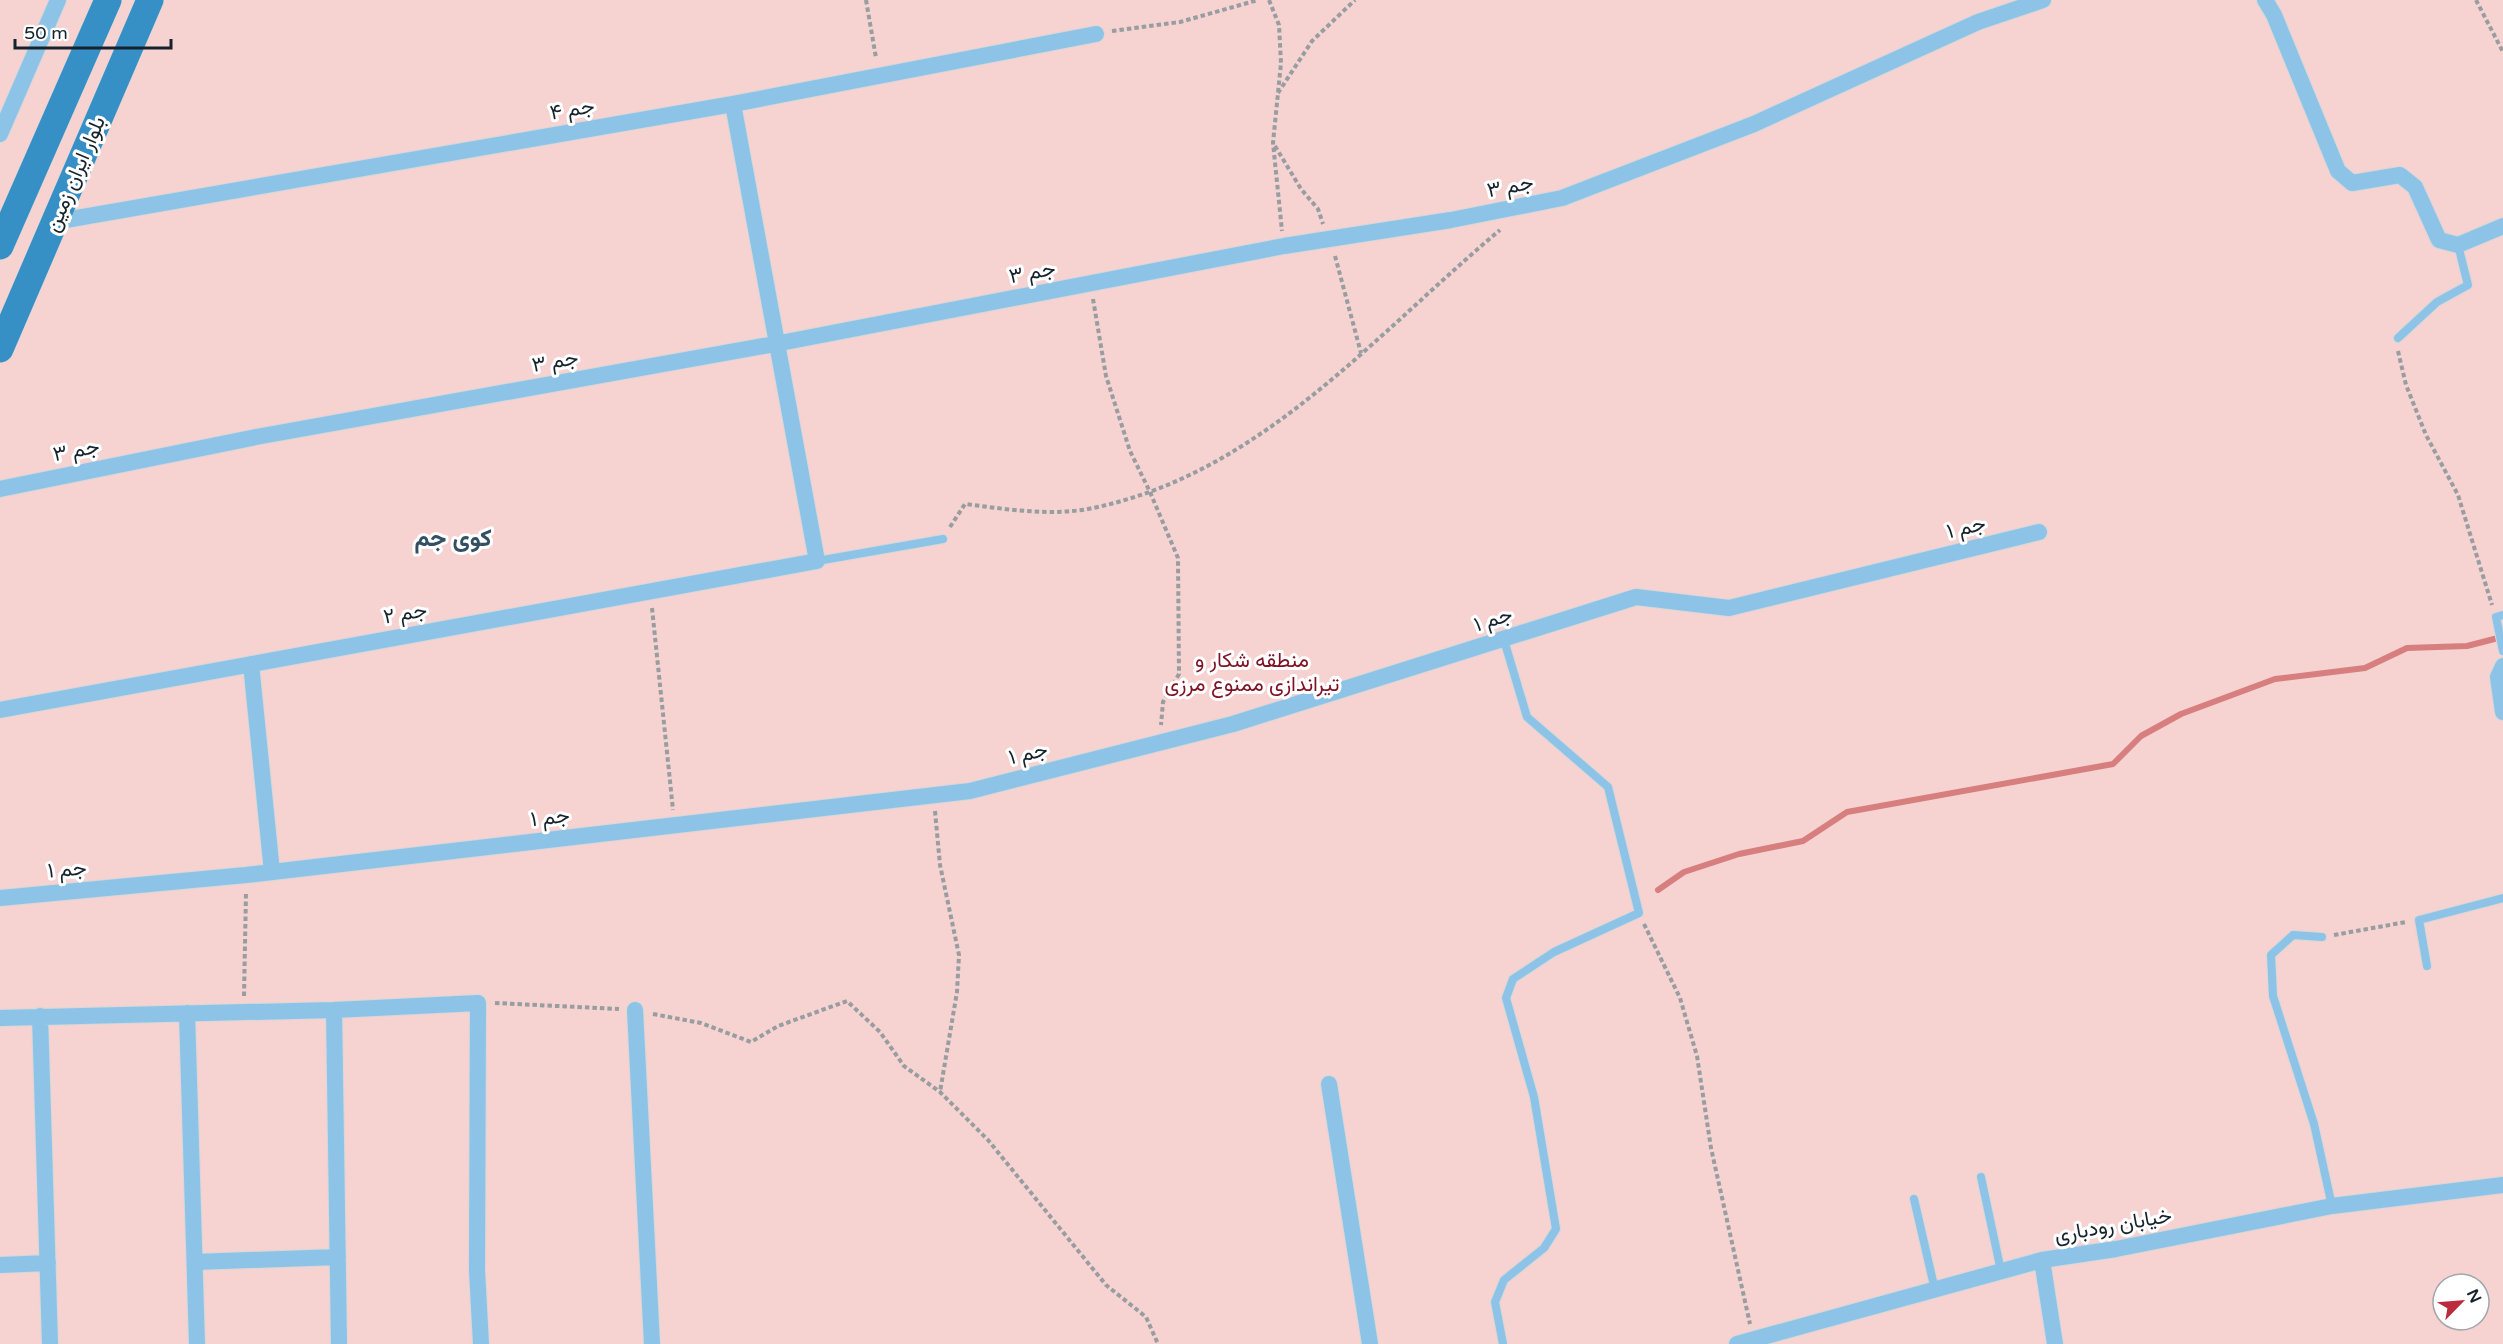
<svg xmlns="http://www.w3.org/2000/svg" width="2503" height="1344" viewBox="0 0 2503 1344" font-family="'Varela Round',Vazirmatn,sans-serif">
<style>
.green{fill:#f6d2d1;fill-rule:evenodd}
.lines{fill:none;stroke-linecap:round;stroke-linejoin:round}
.stream{stroke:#d77e7e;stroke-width:6}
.service-casing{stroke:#d6d8d9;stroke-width:10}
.minor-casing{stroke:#d6d8d9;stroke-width:18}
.primary-casing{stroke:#d6d8d9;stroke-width:28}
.path{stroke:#979da1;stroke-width:4;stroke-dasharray:4.5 3;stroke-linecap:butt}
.service{stroke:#8ec3e8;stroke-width:8}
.minor{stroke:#8ec3e8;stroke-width:16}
.primary{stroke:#368fc5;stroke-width:27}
.labels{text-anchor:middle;stroke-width:6;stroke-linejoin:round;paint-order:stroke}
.street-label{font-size:21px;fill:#16232c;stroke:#fff}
.park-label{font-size:21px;fill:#7e1122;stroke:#fff}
.quarter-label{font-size:24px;font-weight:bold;fill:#324f63;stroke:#fff}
</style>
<rect width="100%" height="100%" fill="#fafafa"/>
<!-- green -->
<path class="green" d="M 0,0 L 2503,0 L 2503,1344 L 0,1344 ZM 2443,1284 L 2479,1284 L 2479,1320 L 2443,1320 Z"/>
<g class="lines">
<!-- stream -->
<path class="stream" d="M 1658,890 L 1684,872 L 1739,854 L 1803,841 L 1847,812 L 2113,764 L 2141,736 L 2181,714 L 2275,679 L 2365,668 L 2407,648 L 2467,646 L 2502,637"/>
<!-- service casing -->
<g class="service-casing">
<path id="service" d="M 2398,338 L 2437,302 L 2468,285 L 2458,245
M 817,561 L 943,539
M 2503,615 L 2496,617 L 2503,651
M 2322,937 L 2293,935 L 2271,955 L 2273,996 L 2314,1124 L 2332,1206
M 2427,966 L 2419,920 L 2503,898
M 1981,1177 L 2001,1271
M 1914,1199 L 1935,1290
M 1503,1344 L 1495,1302 L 1504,1280 L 1544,1248 L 1556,1229 L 1534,1097 L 1506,998 L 1513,979 L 1554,952 L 1639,913 L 1608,787 L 1527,717 L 1504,640"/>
</g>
<!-- minor casing -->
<g class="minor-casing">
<path id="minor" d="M 2265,0 L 2274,15 L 2338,171 L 2352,183 L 2400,175 L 2415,187 L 2439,240 L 2458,245 L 2503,226
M 0,134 L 58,0
M 54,222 L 733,104 L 1096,34
M 0,489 L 256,437 L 775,344 L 1284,246 L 1451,220 L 1562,198 L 1754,124 L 1978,22 L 2043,0
M 251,664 L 272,872
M 2503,666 L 2498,677 L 2503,712
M 0,710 L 817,561 L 733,104
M 0,898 L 246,875 L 970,791 L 1233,724 L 1636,597 L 1729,608 L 2039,532
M 334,1010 L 339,1344
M 635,1010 L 652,1344
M 187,1013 L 197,1344
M 40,1016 L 50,1344
M 0,1018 L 334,1010 L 478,1003 L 477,1270 L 481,1344
M 1329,1084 L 1370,1344
M 2042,1260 L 2055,1344
M 195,1262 L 338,1257
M 0,1265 L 48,1263
M 1737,1344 L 2042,1260 L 2116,1249 L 2332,1206 L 2503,1185"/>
</g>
<!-- primary casing -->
<g class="primary-casing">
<path id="primary" d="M 0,246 L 108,0
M 0,349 L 150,0"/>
</g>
<!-- path -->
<path class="path" d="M 866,0 L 876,58
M 1269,0 L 1279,25 L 1281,63 L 1273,143 L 1282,231
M 2476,0 L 2503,52
M 1112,31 L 1180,22 L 1258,0
M 1278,93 L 1312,41 L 1355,0
M 1275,146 L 1301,189 L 1318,209 L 1323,224
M 1335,256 L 1361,353
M 1093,299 L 1106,376 L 1130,451 L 1150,492 L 1178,558 L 1179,674 L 1163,702 L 1161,725
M 2398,351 L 2406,385 L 2426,435 L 2458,495 L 2492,605
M 950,527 L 965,504 C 1005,509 1048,516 1088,509 C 1259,476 1373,336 1500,230
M 652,608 L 673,810
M 935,811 L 940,865 L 959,955 L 957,992 L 940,1092
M 1644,924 L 1680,998 L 1697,1056 L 1711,1148 L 1750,1324
M 2334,935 L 2406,922
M 244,996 L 246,892
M 495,1003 L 619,1009
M 653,1014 L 701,1023 L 751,1042 L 778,1026 L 847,1001 L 880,1032 L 904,1066 L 940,1092 L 988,1140 L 1106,1285 L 1146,1317 L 1158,1344"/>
<!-- service -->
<use href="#service" class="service"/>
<!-- minor -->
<use href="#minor" class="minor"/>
<!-- primary -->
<use href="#primary" class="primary"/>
</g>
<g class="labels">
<!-- street labels -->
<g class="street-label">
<text transform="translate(572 109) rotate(-10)" y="7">جم ۴</text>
<text transform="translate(75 174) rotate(-67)" y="7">بلوار ایران زمین</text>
<text transform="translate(1510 186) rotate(-11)" y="7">جم ۳</text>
<text transform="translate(1032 272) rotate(-11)" y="7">جم ۳</text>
<text transform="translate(555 361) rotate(-10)" y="7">جم ۳</text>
<text transform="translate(76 450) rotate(-11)" y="7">جم ۳</text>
<text transform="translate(1966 527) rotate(-14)" y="7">جم ۱</text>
<text transform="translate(405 613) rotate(-10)" y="7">جم ۲</text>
<text transform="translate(1493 619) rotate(-18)" y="7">جم ۱</text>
<text transform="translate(1028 753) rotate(-14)" y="7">جم ۱</text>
<text transform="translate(550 817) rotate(-7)" y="7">جم ۱</text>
<text transform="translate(67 869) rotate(-5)" y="7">جم ۱</text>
<text transform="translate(2113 1225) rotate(-10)" y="7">خیابان رودباری</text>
</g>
<!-- park labels -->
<g class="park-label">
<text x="1252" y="667">منطقه شکار و<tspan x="1252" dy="24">تیراندازی ممنوع مرزی</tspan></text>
</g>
<!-- quarter labels -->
<g class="quarter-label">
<text x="453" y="546">کوی جم</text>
</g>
</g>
<!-- north arrow -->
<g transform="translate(2461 1302) rotate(65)"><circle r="28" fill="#ffffff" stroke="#a2a7ab" stroke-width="1.5"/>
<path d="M0-4.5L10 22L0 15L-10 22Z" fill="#bc2b3c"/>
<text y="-9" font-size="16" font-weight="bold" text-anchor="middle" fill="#16232c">N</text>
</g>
<!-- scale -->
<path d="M15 39v9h156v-9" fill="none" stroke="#16232c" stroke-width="3"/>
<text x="24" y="39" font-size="18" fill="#16232c" stroke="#ffffff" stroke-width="4.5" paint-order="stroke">50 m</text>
</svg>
